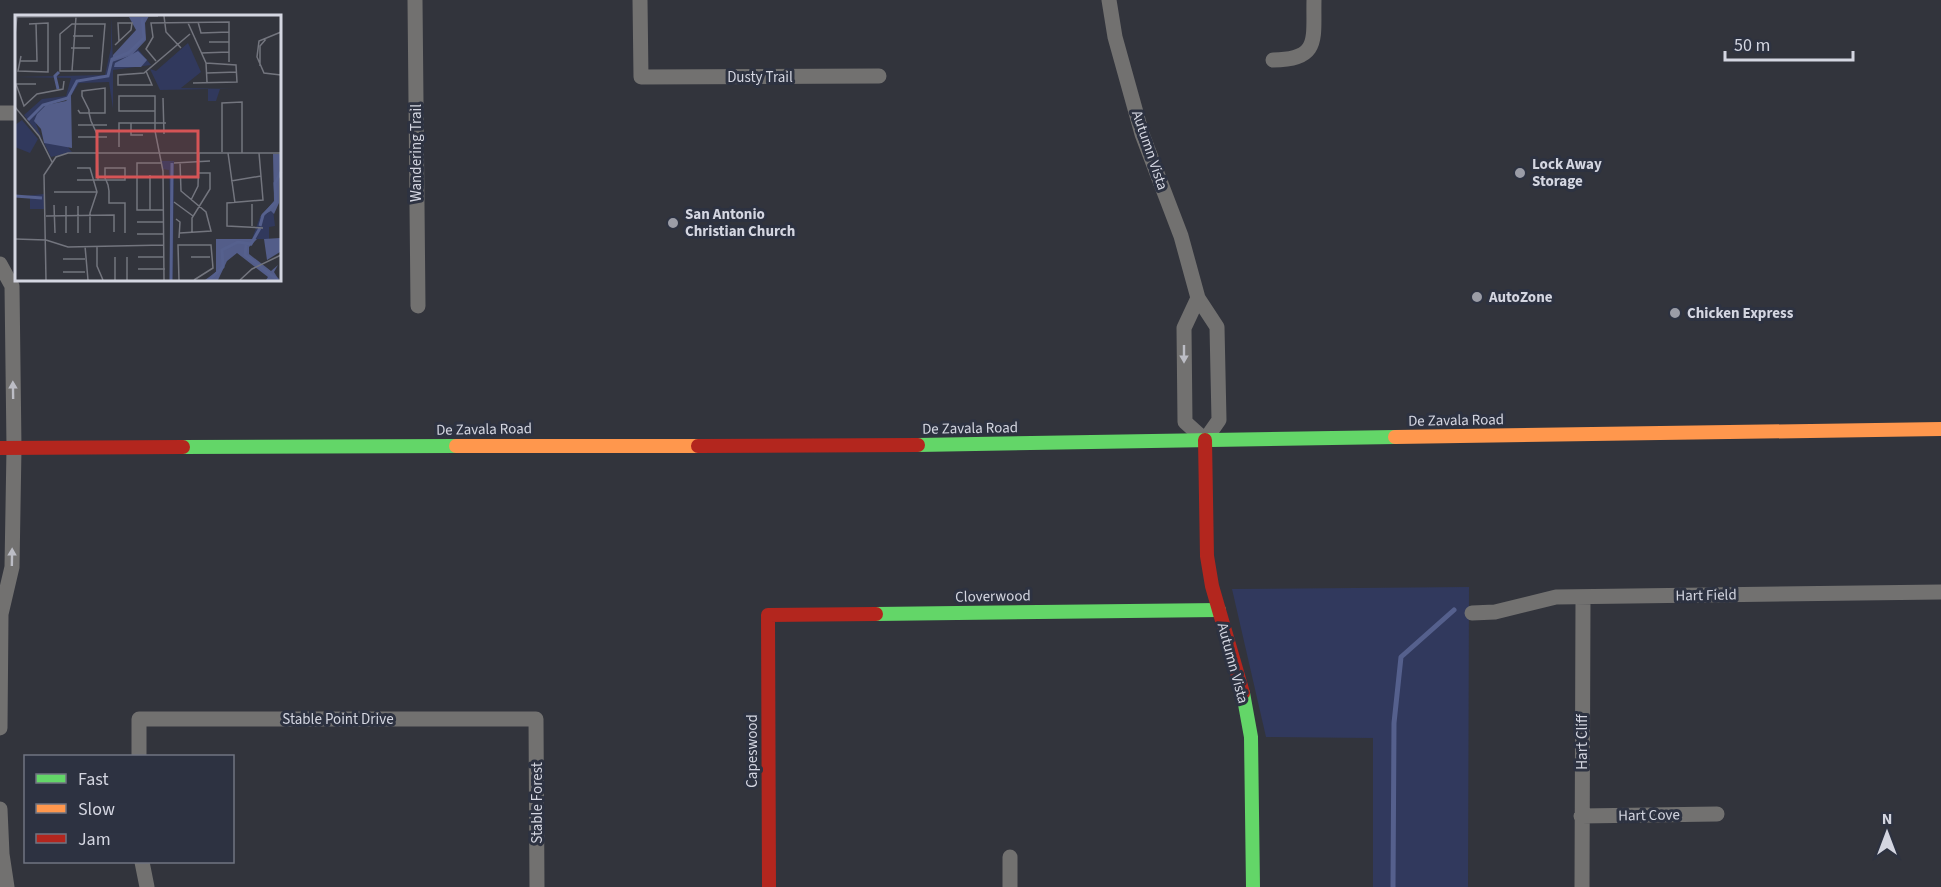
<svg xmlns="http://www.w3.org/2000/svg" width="1941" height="887" viewBox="0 0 1941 887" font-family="'Source Sans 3',sans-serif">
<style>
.green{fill:#31395d}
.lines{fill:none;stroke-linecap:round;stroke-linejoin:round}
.stream{stroke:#55608d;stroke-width:5}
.street{stroke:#727170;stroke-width:15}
.fast{stroke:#63d668;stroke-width:14}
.slow{stroke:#ff974d;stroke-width:14}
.jam{stroke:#b3261e;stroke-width:14}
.oneway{fill:#bcbdc5}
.poi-dot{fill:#9b9da7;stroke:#2d3241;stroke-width:2}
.labels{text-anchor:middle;stroke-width:6;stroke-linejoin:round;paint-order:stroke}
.street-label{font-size:15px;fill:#d4d6e1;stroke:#2d3241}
.poi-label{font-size:15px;font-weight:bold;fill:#d4d6e1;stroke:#2d3241;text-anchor:start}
.inset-river{fill:none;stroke:#55608d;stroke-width:3}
.inset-road{fill:none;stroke:#73757e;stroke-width:1.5}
.view{fill:#d65456;fill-opacity:0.15;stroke:#d65456;stroke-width:3}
.inset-edge{fill:none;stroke:#d4d6e1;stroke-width:3}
</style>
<rect width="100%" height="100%" fill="#32343c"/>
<!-- green -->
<path class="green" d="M 1469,587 L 1468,887 L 1373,887 L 1373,738 L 1266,737 L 1232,589 Z"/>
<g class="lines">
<!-- stream -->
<path class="stream" d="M 1393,887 L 1394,723 L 1401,657 L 1454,610"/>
<!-- street -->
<path class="street" d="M 415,0 L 418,306
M 640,0 L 641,77 L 879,76
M 1109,0 L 1115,37 L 1142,134 L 1181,236 L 1198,298 L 1217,327 L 1219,420 L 1205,440 L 1185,422 L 1184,328 L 1198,298
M 1273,60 C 1321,60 1313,38 1314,0
M 0,113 L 16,113
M 0,264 L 12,286 L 14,448 L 12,567 L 1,614 L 0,728
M 1472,613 L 1495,612 L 1556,597 L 1941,592
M 139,756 L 139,719 L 536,719 L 537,887
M 0,809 L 2,854 L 7,887
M 1581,816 L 1717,814
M 1010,857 L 1010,887
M 142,862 L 147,887
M 1582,887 L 1583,597"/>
<!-- fast -->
<path class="fast" d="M 918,445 L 1395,437
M 183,447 L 456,446
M 876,614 L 1219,610
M 1243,693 L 1251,737 L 1253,887"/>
<!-- slow -->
<path class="slow" d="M 1395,437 L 1941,429
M 456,446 L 698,446"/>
<!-- jam -->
<path class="jam" d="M 1205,440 L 1207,556 L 1212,586 L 1243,693
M 698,446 L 918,445
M 0,448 L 183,447
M 769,887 L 768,615 L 876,614"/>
</g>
<!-- one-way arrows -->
<defs><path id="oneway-solid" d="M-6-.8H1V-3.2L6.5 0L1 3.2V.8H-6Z" transform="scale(1.5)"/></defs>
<g class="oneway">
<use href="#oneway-solid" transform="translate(1184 354) rotate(90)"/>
<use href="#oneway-solid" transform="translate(13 390) rotate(-91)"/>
<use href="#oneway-solid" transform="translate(12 557) rotate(-89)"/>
</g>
<!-- markers -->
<g class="poi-dot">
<circle cx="1520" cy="173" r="6"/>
<circle cx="673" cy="223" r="6"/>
<circle cx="1477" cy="297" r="6"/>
<circle cx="1675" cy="313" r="6"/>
</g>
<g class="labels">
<!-- street labels -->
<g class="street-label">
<text x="760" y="82">Dusty Trail</text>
<text transform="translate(1150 150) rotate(71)" y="5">Autumn Vista</text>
<text transform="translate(416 153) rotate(-90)" y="5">Wandering Trail</text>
<text transform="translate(1456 420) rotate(-1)" y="5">De Zavala Road</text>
<text transform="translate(970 428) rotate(-1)" y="5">De Zavala Road</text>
<text transform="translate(484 429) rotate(-1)" y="5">De Zavala Road</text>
<text transform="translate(1706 595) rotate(-1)" y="5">Hart Field</text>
<text transform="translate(993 596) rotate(-1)" y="5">Cloverwood</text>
<text transform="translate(1233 663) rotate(75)" y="5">Autumn Vista</text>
<text x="338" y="724">Stable Point Drive</text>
<text transform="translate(1582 742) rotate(-90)" y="5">Hart Cliff</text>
<text transform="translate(752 751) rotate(-90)" y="5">Capeswood</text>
<text transform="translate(537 803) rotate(-90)" y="5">Stable Forest</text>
<text transform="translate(1649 815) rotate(-1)" y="5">Hart Cove</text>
</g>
<!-- poi labels -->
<g class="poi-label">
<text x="1532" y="169">Lock Away<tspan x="1532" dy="17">Storage</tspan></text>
<text x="685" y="219">San Antonio<tspan x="685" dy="17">Christian Church</tspan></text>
<text x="1489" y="302">AutoZone</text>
<text x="1687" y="318">Chicken Express</text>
</g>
</g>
<!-- overview -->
<g transform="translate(15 15)">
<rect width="266" height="266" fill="#32343c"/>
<path d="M 96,2 L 98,46 L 123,34 L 136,50 L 98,55 L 98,94 L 94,67 L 64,68 L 54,84 L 31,90 L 21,109 L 27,124 L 9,100 L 27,84 L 51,81 L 56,63 L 0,62 L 90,60 L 96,33 ZM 173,28 L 186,57 L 166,73 L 220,74 L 205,74 L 201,86 L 193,86 L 193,74 L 145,75 L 135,54 L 141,56 ZM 7,105 L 23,124 L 15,138 L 0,132 L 0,110 ZM 35,126 L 51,130 L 57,137 L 36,142 L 29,128 ZM 146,146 L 159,146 L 158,265 L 154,155 L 148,154 ZM 29,179 L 29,194 L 15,194 L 15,182 L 0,182 ZM 258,195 L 260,211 L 254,212 L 254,224 L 237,224 L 245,202 Z" fill="#31395d"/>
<path d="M 134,1 L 130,8 L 131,25 L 117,40 L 97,47 L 98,40 L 121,15 L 114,2 ZM 56,80 L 57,133 L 29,128 L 26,114 L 19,106 L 22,99 L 31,90 L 51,86 ZM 258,139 L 265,139 L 264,188 L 259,199 L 256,196 L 245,202 L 259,186 ZM 265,223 L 265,237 L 252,245 L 249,224 ZM 201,224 L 242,224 L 234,232 L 234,239 L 256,256 L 263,250 L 259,257 L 264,265 L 251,265 L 253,262 L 222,238 L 212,246 L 203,265 L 190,265 L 201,257 Z" fill="#535d89"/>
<path d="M 123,36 L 132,45 L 126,52 L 99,52 L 100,48 Z" fill="#55608d"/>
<path class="inset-river" d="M 43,74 L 40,61 L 44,57M 13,105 L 28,90 L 53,83 L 62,66 L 93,61 L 97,44 L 113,38 L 129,23 L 127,3M 0,181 L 27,183M 245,211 L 248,200 L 261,187 L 260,168 L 266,157M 231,230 L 230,240 L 263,265M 156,265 L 157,148M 194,265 L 208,252 L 207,235 L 223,227 L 236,229 L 245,213"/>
<path class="inset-road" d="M 149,1 L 151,17 L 166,33M 0,2 L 143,1M 183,7 L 186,18 L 214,17M 173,8 L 191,48 L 192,67M 57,9 L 90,9 L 86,56 L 45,56 L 45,19 ZM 266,17 L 244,26 L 242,42 L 249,58 L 266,60M 0,20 L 2,1M 58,21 L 78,21M 194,27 L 214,27M 100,30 L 116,15 L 117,8 L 103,8 L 104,26M 56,33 L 75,33M 186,38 L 214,37M 6,41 L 3,56 L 33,57 L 33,8 L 14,9M 5,46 L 22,46 L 21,8M 141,46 L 131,34 L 138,22 L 136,8 L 214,7 L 214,47M 245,51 L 245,31 L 251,24M 57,56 L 61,2M 131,56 L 137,70 L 103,70 L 103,60 L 129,58 L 175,19M 192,58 L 222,57M 178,68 L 222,67 L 221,50 L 191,48M 21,69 L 1,69 L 9,91 L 22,79 L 48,74 L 49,66M 148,83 L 149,119M 0,92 L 24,121 L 37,147M 63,95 L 65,98 L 90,98 L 90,73 L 67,76 L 67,81 L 74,95 L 74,98 L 76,106 L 82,119 L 83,165M 140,96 L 104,96 L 104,81 L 140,81 L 140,116 L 148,156 L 149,265M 116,108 L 116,120 L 128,120M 63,110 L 92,110M 63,122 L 92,122M 104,132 L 104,108 L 151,108M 207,137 L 207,88 L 227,87 L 227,138M 213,138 L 220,188M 244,138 L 248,185 L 212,188 L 212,211 L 248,213M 165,147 L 166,176 L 191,197 L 196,216 L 165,218M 146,148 L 122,148 L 122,195 L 149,195M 159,148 L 195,146M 62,153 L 75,153 L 82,177 L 75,198 L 75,218M 135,160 L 135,195M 62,165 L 110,165 L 110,153 L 90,153 L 90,163 L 91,165 L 93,170 L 94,176 L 94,188 L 110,188 L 110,218M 216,166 L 246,161M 39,177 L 82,177M 176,185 L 183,171 L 184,138M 159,187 L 178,201M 237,189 L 237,211M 39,190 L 40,218M 51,191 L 51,218M 63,191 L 63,218M 31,201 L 99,200 L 99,217M 161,204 L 165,207 L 164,223M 122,207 L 149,207M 177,218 L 177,203 L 195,174 L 195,158 L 184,158M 122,219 L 149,219M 0,224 L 31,225M 31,225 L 53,232 L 149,230M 70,231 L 73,265M 82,231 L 82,251 L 88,265M 100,242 L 100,265M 112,242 L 112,265M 123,242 L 149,242M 176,242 L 195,242M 48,244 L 70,244M 123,254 L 150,254M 48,257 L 70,257M 31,265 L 29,160 L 41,142 L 53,138 L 266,138M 164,265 L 163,230 L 196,230 L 198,253 L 179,265M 225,265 L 237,254 L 266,240"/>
<path class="view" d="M 82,116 L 183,116 L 183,162 L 82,162 Z"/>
<rect width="266" height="266" class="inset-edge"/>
</g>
<!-- legend -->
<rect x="24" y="755" width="210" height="108" fill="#2d3241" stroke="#707481" stroke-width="1.5"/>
<rect x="36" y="774" width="30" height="9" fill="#63d668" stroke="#707481" stroke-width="1.5"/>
<text x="78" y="785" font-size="18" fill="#d4d6e1">Fast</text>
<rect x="36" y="804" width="30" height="9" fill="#ff974d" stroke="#707481" stroke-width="1.5"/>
<text x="78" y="815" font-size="18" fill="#d4d6e1">Slow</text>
<rect x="36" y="834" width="30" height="9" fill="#b3261e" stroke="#707481" stroke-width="1.5"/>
<text x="78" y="845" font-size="18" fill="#d4d6e1">Jam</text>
<!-- north arrow -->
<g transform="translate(1887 833)" stroke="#2d3241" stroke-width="4.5" paint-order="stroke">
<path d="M0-4.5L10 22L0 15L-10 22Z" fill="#d4d6e1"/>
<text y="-9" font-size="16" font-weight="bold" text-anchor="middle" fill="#d4d6e1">N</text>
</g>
<!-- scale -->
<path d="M1725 51v9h128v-9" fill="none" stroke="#d4d6e1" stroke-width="3"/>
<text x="1734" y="51" font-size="18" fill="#d4d6e1" stroke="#2d3241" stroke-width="4.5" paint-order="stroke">50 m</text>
</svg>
